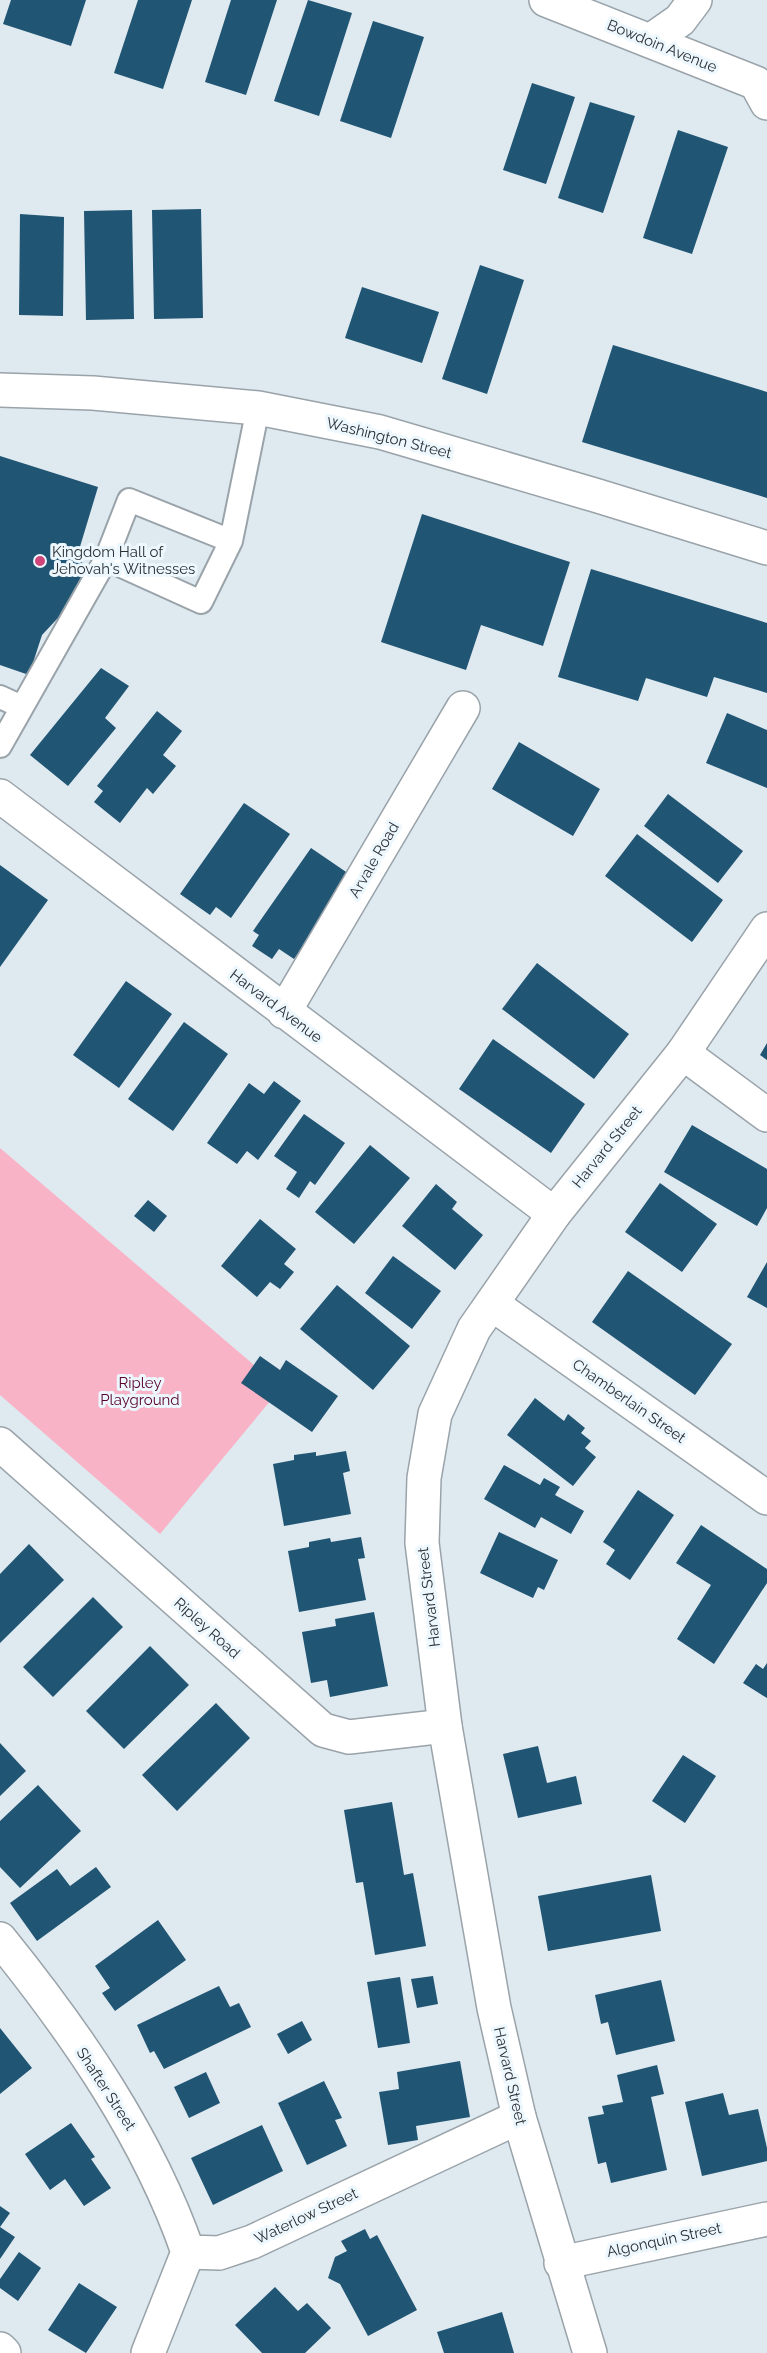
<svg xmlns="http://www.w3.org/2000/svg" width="767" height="2353" viewBox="0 0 767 2353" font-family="Raleway,sans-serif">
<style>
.green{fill:#f9b3c6}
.building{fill:#205573}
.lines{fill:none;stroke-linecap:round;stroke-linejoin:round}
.service-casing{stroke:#99a3a9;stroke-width:26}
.minor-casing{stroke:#99a3a9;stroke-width:36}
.secondary-casing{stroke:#99a3a9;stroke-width:36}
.service{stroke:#fff;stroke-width:22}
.minor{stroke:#fff;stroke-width:33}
.secondary{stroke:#fff;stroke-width:33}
.poi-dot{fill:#d04579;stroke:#ecf7fe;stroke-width:2}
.labels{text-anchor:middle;stroke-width:6;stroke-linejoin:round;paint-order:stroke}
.street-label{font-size:15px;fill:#2c3033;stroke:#ecf7fe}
.poi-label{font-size:15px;fill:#2c3033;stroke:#ecf7fe;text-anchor:start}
.park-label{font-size:15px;fill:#5b022b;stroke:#ecf7fe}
</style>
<rect width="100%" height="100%" fill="#dfe9f0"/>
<!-- green -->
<path class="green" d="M 0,1148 L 281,1388 L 160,1534 L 0,1395 Z"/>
<!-- building -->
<path class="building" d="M 11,0 L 86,0 L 71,46 L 3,24 Z
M 138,0 L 192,0 L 163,89 L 114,73 Z
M 231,0 L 277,0 L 246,95 L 205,82 Z
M 308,0 L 352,13 L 319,116 L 274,101 Z
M 373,21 L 424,37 L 391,138 L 340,121 Z
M 532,83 L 575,97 L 546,184 L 503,170 Z
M 590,102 L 635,116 L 603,213 L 558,198 Z
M 678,130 L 728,147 L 692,254 L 643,238 Z
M 201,209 L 203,318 L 154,319 L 152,210 Z
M 132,210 L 134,319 L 86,320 L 84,211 Z
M 20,214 L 64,217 L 63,316 L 19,315 Z
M 480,265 L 524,280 L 487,394 L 442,379 Z
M 362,287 L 439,312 L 422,363 L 345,338 Z
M 613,345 L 767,392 L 767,498 L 582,442 Z
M 0,456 L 98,487 L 79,550 L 85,574 L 69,612 L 57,619 L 42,635 L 29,675 L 0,665 Z
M 422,514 L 570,562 L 543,646 L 481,625 L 466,670 L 381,642 Z
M 591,569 L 767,623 L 767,693 L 714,677 L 707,697 L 646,678 L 638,701 L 558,677 Z
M 101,668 L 129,686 L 105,718 L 116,728 L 68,786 L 30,755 Z
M 157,711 L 182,731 L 163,755 L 176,766 L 153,794 L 147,788 L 120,823 L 94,802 L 103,791 L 97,786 Z
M 727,713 L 767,730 L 767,788 L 706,763 Z
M 519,742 L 600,789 L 573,836 L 492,789 Z
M 668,794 L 743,851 L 718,883 L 644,826 Z
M 244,803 L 290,834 L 231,918 L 216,907 L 210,915 L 180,894 Z
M 637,834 L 723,900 L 692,942 L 605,876 Z
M 311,848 L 352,876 L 294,959 L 279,949 L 272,959 L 252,946 L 259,935 L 253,931 Z
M 0,865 L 48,900 L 0,967 Z
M 537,963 L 629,1034 L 594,1079 L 502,1009 Z
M 126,981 L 172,1014 L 119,1088 L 73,1055 Z
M 184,1022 L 228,1054 L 173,1131 L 128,1099 Z
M 493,1039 L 585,1104 L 551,1153 L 459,1089 Z
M 767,1043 L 767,1060 L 760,1055 Z
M 274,1081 L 301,1101 L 258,1160 L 247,1151 L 237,1164 L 207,1143 L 249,1083 L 264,1094 Z
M 304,1114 L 345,1143 L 315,1185 L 310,1181 L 299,1198 L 286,1189 L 297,1172 L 274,1156 Z
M 692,1125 L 767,1169 L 767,1208 L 757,1226 L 664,1172 Z
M 370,1145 L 410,1178 L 354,1244 L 315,1212 Z
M 660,1183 L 717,1224 L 682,1272 L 625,1232 Z
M 436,1184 L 457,1202 L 452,1209 L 483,1235 L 455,1270 L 402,1226 Z
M 148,1200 L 167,1216 L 154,1232 L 134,1216 Z
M 260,1219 L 296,1249 L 284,1264 L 294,1272 L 280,1289 L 270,1282 L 257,1297 L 221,1266 Z
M 393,1256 L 441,1291 L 412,1329 L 365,1293 Z
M 767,1262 L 767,1308 L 747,1297 Z
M 628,1271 L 732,1344 L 695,1395 L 592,1322 Z
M 337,1285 L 410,1346 L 373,1390 L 300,1329 Z
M 260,1356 L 280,1370 L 286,1360 L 338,1396 L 312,1432 L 241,1383 Z
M 535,1398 L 564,1421 L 568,1414 L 585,1428 L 581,1433 L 591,1441 L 585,1448 L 596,1457 L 573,1486 L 507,1435 Z
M 346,1451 L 350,1471 L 343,1473 L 351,1514 L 284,1526 L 273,1464 L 294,1460 L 294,1455 L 316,1452 L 316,1456 Z
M 504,1465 L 540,1485 L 544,1478 L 560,1487 L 555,1495 L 584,1511 L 571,1534 L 541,1517 L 535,1528 L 484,1499 Z
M 638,1490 L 674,1515 L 630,1580 L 606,1564 L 615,1550 L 603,1542 Z
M 701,1525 L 767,1569 L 767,1583 L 714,1664 L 677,1639 L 711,1585 L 676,1563 Z
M 499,1532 L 558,1560 L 544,1590 L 538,1587 L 533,1598 L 480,1573 Z
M 361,1537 L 365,1558 L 358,1559 L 366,1600 L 299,1612 L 288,1551 L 309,1547 L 309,1542 L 330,1538 L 331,1542 Z
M 29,1544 L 64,1580 L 0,1643 L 0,1574 Z
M 93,1597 L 123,1627 L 53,1697 L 23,1667 Z
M 374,1612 L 388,1686 L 330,1697 L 327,1680 L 311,1683 L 302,1632 L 336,1626 L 335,1619 Z
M 150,1646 L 189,1685 L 124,1749 L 86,1711 Z
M 767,1663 L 767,1698 L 743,1683 L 756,1664 L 763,1669 Z
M 216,1703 L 250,1738 L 177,1811 L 142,1775 Z
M 0,1743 L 26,1771 L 0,1796 Z
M 538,1746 L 547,1783 L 576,1776 L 582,1804 L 518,1818 L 503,1754 Z
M 683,1755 L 716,1776 L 685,1823 L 652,1801 Z
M 38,1785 L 81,1831 L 20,1888 L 0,1867 L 0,1821 Z
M 392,1802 L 404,1875 L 413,1873 L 426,1946 L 375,1955 L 363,1882 L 356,1883 L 344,1810 Z
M 96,1867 L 111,1887 L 37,1941 L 10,1903 L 57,1869 L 70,1886 Z
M 651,1875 L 661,1931 L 548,1951 L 538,1896 Z
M 158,1920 L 186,1960 L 115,2011 L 102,1993 L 110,1988 L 95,1966 Z
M 433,1976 L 438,2004 L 417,2008 L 411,1979 Z
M 400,1977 L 410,2043 L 378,2048 L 367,1982 Z
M 661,1980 L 675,2041 L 616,2055 L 608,2022 L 601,2024 L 595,1995 Z
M 219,1986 L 230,2007 L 239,2003 L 251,2027 L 164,2069 L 154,2051 L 150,2053 L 137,2025 Z
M 302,2021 L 312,2040 L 288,2054 L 277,2034 Z
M 0,2028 L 32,2068 L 0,2094 Z
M 460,2061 L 470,2117 L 416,2126 L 418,2140 L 388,2145 L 379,2092 L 399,2089 L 397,2072 Z
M 657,2065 L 664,2094 L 651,2097 L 667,2170 L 611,2183 L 606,2162 L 598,2164 L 588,2117 L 604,2114 L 602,2106 L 623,2102 L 617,2075 Z
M 206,2072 L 220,2103 L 189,2118 L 174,2087 Z
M 324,2081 L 342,2118 L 335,2120 L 347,2146 L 307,2165 L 278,2103 Z
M 723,2093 L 729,2115 L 758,2109 L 767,2148 L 767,2161 L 702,2176 L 685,2102 Z
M 71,2123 L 95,2157 L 91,2159 L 111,2188 L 84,2206 L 65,2179 L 50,2190 L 25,2154 Z
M 262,2125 L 283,2171 L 213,2205 L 191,2158 Z
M 0,2206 L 10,2213 L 0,2227 L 15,2237 L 0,2259 Z
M 365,2229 L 370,2239 L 377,2235 L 417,2310 L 368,2336 L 340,2284 L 328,2278 L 335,2257 L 347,2251 L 341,2241 Z
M 19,2252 L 41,2268 L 18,2301 L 0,2288 L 0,2279 Z
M 79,2283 L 117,2307 L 86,2353 L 48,2330 Z
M 275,2287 L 298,2311 L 307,2303 L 331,2328 L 305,2353 L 262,2353 L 235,2325 Z
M 502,2312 L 514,2353 L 444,2353 L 437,2332 Z"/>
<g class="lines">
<!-- service casing -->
<g class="service-casing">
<path id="service" d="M 231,541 L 129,500 L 106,559 L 201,602 L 231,541 L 258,408
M 0,697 L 22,707
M 0,746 L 106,559"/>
</g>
<!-- minor casing -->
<g class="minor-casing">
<path id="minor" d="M 546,0 L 756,83 L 767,103
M 650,41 L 680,20 L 695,0
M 0,796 L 554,1214
M 284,1012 L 463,708
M 683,1053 L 767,1115
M 492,1304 L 767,1498
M 0,1444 L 323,1730 L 349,1737 L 445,1726
M 0,1939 C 76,2033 148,2137 188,2252
M 188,2252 L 219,2253 L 252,2242 L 519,2117
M 561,2263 L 767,2219
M 0,2349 L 4,2353
M 148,2353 L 188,2252"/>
</g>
<!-- secondary casing -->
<g class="secondary-casing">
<path id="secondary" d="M 0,390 L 93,393 L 258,408 L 380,432 L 598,496 L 767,548
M 590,2353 L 519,2117 L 494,2008 L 445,1726 L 422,1543 L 424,1478 L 435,1414 L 474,1329 L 554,1214 L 683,1053 L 767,929"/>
</g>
<!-- service -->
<use href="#service" class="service"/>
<!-- minor -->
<use href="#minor" class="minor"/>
<!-- secondary -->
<use href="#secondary" class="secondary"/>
</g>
<!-- markers -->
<circle class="poi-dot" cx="40" cy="561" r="6"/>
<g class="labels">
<!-- street labels -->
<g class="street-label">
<text transform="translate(662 46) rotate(22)" y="5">Bowdoin Avenue</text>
<text transform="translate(389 438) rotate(14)" y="5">Washington Street</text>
<text transform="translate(374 860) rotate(-60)" y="5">Arvale Road</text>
<text transform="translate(276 1006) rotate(37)" y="5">Harvard Avenue</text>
<text transform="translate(607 1147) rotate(-51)" y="5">Harvard Street</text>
<text transform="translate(629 1401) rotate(35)" y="5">Chamberlain Street</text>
<text transform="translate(429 1597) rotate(-97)" y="5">Harvard Street</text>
<text transform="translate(207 1628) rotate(42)" y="5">Ripley Road</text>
<text transform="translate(510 2076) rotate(77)" y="5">Harvard Street</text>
<text transform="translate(106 2089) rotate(57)" y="5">Shafter Street</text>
<text transform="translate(306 2216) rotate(-25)" y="5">Waterlow Street</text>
<text transform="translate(664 2240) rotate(-12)" y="5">Algonquin Street</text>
</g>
<!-- poi labels -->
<g class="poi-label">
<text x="52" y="557">Kingdom Hall of<tspan x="52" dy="17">Jehovah's Witnesses</tspan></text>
</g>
<!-- park labels -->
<g class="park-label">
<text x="140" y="1388">Ripley<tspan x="140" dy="17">Playground</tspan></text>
</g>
</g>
</svg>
